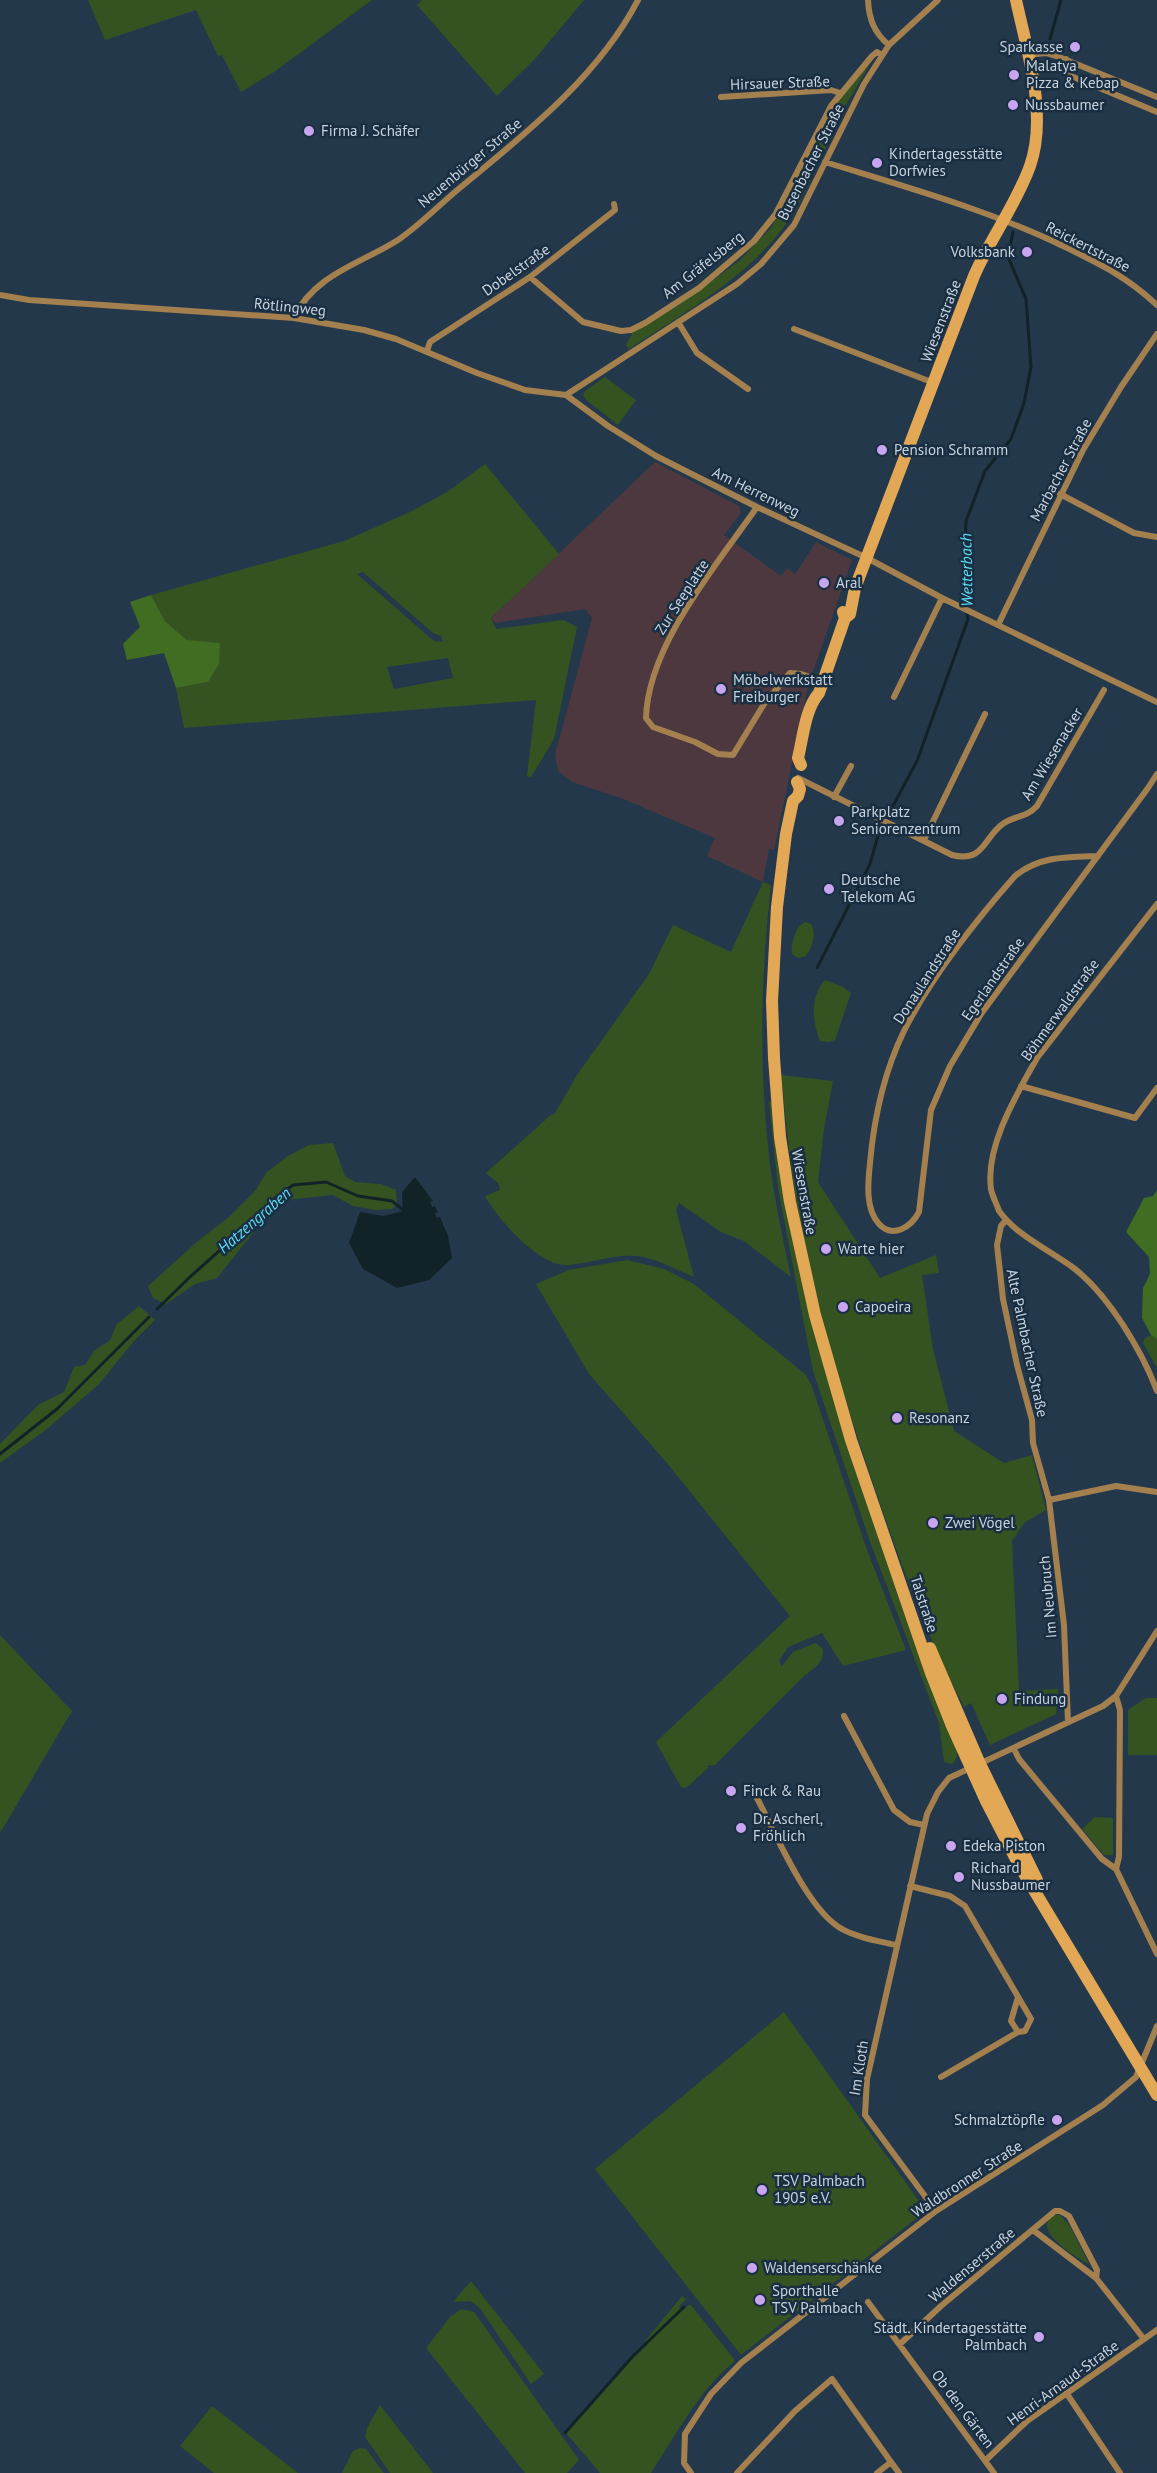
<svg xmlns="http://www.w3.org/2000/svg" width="1157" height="2473" viewBox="0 0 1157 2473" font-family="'PT Sans',sans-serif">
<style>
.commercial{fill:#4c383e}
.green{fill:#345320;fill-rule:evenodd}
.forest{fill:#406d21}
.water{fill:#122327}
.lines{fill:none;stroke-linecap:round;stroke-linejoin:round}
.stream{stroke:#122327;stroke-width:3}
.minor{stroke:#a4804f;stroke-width:6}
.secondary{stroke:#e3a856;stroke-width:12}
.poi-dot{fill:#c8a6ef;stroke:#1a2e41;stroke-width:2}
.labels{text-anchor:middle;stroke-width:5;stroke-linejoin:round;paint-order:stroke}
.poi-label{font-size:15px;fill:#c7d3df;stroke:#1a2e41;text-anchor:start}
.street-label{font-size:15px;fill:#c7d3df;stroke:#1a2e41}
.water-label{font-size:16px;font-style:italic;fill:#5bdef6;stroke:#1a2e41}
</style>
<rect width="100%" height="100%" fill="#24384c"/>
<!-- commercial -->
<path class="commercial" d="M 655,462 L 739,506 L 741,513 L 724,535 L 781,576 L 787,568 L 795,574 L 816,542 L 852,560 L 808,686 L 774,850 L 769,849 L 763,882 L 707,856 L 715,838 L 621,798 L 572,782 L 558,771 L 555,755 L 592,618 L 585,609 L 495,623 L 491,618 Z"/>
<!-- green -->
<path class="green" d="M 88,0 L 372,0 L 274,72 L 241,92 L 222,55 L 218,56 L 196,10 L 105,40 Z
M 422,0 L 584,0 L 534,60 L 497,96 L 417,5 Z
M 868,65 L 869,66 L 844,108 L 822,156 L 811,151 L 834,107 Z
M 809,154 L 820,159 C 809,181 800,205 786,224 C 747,278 684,313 629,349 L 626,345 L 633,332 L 701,289 L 739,261 L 757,242 L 771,228 Z
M 605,377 L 636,400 L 618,425 L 585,399 L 583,394 L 586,390 Z
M 485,464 L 559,554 L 491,618 L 496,629 L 563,620 L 577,627 L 554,739 L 531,777 L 527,776 L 536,700 L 184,728 L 176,688 L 208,682 L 187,640 L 165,621 L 151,595 L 344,541 L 410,512 L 447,492 ZM 363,572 L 433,633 L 441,636 L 443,642 L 434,641 L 357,574 ZM 448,658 L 453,678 L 394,689 L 387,667 Z
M 763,882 L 771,885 C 761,971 759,1060 768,1146 C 772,1190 782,1233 791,1277 L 744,1241 L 721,1232 L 679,1203 L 676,1210 L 694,1277 C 675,1269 657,1259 637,1256 C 613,1254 592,1263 568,1265 C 539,1267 498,1219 485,1196 L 500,1190 L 498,1183 L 486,1173 L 552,1114 L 554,1115 L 577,1075 L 649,974 L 673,925 L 731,952 Z
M 805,922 L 811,924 C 817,934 812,947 806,956 L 798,958 L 792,954 C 790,944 796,926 805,922 Z
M 825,980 L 843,987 L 851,993 L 835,1040 L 829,1042 L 820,1041 C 812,1021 810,997 825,980 Z
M 781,1075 L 833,1081 L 824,1129 L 818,1182 L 880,1278 L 936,1255 L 939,1273 L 922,1275 L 933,1349 L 954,1431 L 1004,1463 L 1032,1455 L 1046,1510 L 1024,1523 L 1012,1541 L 1019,1691 L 1058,1689 L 1056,1714 L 990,1745 L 971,1703 L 964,1707 C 929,1641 903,1569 878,1498 C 846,1404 815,1308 798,1210 C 790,1166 786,1120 781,1075 Z
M 769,1101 L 773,1102 L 805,1296 L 957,1746 L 957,1756 L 953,1764 L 944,1762 L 939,1723 L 869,1539 L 813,1371 L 778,1188 Z
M 333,1143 L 345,1176 L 355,1182 L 381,1184 L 396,1190 L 397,1204 L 392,1209 L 375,1210 L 353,1206 L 333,1195 L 285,1200 L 268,1214 L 217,1278 L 195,1284 L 166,1304 L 153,1298 L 148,1286 L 198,1241 L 229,1217 L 255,1191 L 267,1172 L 288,1156 L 309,1145 Z
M 627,1260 L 664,1269 L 694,1284 L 805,1374 L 811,1384 L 867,1550 L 906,1650 L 843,1666 L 822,1633 L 788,1647 L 779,1661 L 782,1666 L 793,1652 L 816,1643 L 823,1649 C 824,1665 812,1669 802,1678 L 715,1765 L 707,1766 L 708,1768 L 686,1788 L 681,1787 L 656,1742 L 790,1616 L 667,1463 L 589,1374 L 536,1284 L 569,1270 Z
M 139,1306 L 155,1320 L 134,1341 L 99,1384 L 47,1429 L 0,1463 L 0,1444 L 38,1405 L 64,1392 L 74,1367 L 85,1365 L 94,1351 L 110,1340 L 117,1324 Z
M 1151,1335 L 1157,1339 L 1157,1368 L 1143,1343 L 1144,1339 Z
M 0,1635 L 72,1711 L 0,1833 Z
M 1146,1698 L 1157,1698 L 1157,1755 L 1128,1755 L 1128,1710 Z
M 1095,1817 L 1113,1818 L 1113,1855 L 1104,1855 L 1082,1829 Z
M 784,2012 L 926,2211 L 741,2355 L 595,2169 Z
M 1060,2215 L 1070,2226 L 1089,2264 C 1078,2259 1040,2235 1048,2221 C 1051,2215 1055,2215 1060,2215 Z
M 471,2281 L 544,2374 L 531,2384 L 480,2308 L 470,2301 L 453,2302 Z
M 682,2296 L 686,2299 L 679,2306 L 682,2311 L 690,2304 L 734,2359 L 734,2362 C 698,2391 676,2435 651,2473 L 600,2473 L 566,2433 L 614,2377 L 647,2345 L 645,2341 Z
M 461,2309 L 474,2312 L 579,2460 L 567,2473 L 525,2473 L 426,2348 L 450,2317 Z
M 380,2405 L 433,2473 L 390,2473 L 365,2437 L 367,2428 Z
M 212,2406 L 298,2473 L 214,2473 L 180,2446 Z
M 360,2448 L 366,2449 L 384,2473 L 342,2473 L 353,2451 Z"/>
<!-- forest -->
<path class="forest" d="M 151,595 L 165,621 L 187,640 L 220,643 L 219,664 L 208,682 L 176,688 L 164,653 L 127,660 L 123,644 L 140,627 L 130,602 Z
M 1157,1190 L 1157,1339 L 1151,1335 L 1142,1318 L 1143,1288 L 1150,1274 L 1149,1257 L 1126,1232 L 1144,1198 L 1153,1196 Z"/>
<!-- water -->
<path class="water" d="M 415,1177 L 433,1201 L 430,1202 L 432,1207 L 435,1206 L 438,1212 L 435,1213 L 437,1218 L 440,1217 L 448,1236 L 452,1258 L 429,1280 L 397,1288 L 363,1269 L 349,1243 L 360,1212 L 384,1216 L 403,1211 L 402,1192 Z"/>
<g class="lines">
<!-- stream -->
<path class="stream" d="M 1050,39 L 1061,0
M 817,968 L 870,864 L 879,832 L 917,761 L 968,619 L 963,591 L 966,521 L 985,471 L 1011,439 L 1024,403 L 1031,367 L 1026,299 L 1008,257 L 1013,232
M 157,1309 L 191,1276 L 264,1211 L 274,1199 L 293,1185 L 326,1182 L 358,1196 L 392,1201 L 406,1212
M 0,1454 L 57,1409 L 149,1317
M 565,2433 L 633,2356 L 684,2307"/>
<!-- minor -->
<path class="minor" d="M 868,0 C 869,19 874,33 889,45
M 1027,55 L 1046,53 L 1059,57 L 1157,97
M 1066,59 L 1066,74 L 1157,112
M 721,97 L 831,90 L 840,93
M 825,162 C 906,187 989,210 1065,247 C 1102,265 1127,277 1157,305
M 530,277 L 583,322 L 621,331 L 631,330 L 645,323 L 699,288 L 754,241 L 775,215 L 831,106 L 872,56 L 877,52 L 882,55
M 0,295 L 29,300 L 294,318 L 364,330 L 396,339 L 477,373 L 525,390 L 566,395 L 608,426 L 656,456 L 757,507 L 867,558 L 942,598 L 1157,702
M 294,318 C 313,275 362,263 398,240 C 420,225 440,204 461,187 C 526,133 598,77 638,0
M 678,322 L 697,353 L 748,389
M 794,329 L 934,383
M 427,351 L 430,342 L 530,277 L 615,210 L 614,204
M 566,395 L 737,284 L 761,264 L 794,225 L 864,84 L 889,45 L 938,0
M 1060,494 L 1134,533 L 1157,537
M 757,507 C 716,566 648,645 646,718 L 653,727 L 695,742 L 718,754 L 733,755 L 764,704 L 790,673 L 801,674 L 823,681
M 998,625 L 1083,450 L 1121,387 L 1157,334
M 894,697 L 942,598
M 798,778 L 952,855 C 985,863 983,837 1004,823 C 1017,815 1026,818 1037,806 L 1104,690
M 834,797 L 851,766
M 924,840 L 985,714
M 1098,856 C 1067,857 1039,856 1015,876 C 976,920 930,979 904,1031 C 884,1072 874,1118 870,1163 C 868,1182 865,1209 879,1224 C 893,1239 911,1227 919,1212 L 931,1110 L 950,1066 L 981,1014 L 1148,788 L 1157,774
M 1021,1086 L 1135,1118 L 1157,1088
M 999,1211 C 997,1204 992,1196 991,1189 C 985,1146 1017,1094 1037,1058 L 1157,904
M 999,1211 C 1018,1237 1050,1250 1075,1269 C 1109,1296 1142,1351 1157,1391
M 1006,1220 L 1001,1226 L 997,1245 L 1003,1299 L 1017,1365 L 1032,1420 L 1033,1443 L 1049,1500 L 1064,1625 L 1068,1722
M 1049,1500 L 1116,1486 L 1157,1492
M 844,1716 L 894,1810 L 910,1822 L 924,1825
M 1014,1749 L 1019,1759 L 1102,1859 L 1116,1869 L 1157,1954
M 757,1798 C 776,1834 808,1911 842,1929 C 858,1938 879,1941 896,1945
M 1116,1869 L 1119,1857 L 1120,1710 L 1116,1696
M 910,1886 L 950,1896 L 965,1906 L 1031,2019 L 1025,2031 L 1018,2032 L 1011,2021 L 1018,1997
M 941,2077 L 1018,2032
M 936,2211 L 865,2115 L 867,2079 L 927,1814 L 938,1792 L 949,1778 L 1103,1706 L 1116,1696 L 1157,1631
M 1033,2230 L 1096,2278 L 1144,2339
M 868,2302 L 994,2473
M 900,2344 L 941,2306 L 1055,2211 L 1060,2211 L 1069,2216 L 1097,2270 L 1096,2278
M 1067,2394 L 1120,2473
M 986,2460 L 1027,2421 L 1157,2330
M 691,2473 L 684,2463 L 685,2434 L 711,2394 L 741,2363 L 936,2211 L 1103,2105 L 1136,2077 L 1157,2026
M 737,2473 L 795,2411 L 832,2379 L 891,2462
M 877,2473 L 891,2462 L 899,2473"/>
<!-- secondary -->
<path class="secondary" d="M 845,618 L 850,614 L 855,588 L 974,276 C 990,239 1016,205 1030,166 C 1048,115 1027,51 1016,0
M 801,765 L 798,758 C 803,738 805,709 819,693 L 845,618 L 843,612
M 797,782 L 800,789 L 798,796 L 793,801 L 786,834 L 777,907 L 772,1001 L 774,1058 L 780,1137 L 790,1202 L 815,1315 L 851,1440 L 931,1673 L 952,1726 L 986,1801 L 1019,1865 L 1157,2095
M 930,1648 L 980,1764 L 1037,1880"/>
</g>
<!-- markers -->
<g class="poi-dot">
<circle cx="1075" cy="47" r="6"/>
<circle cx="1014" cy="75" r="6"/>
<circle cx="1013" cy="105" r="6"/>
<circle cx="309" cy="131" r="6"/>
<circle cx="877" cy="163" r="6"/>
<circle cx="1027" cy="252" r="6"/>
<circle cx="882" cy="450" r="6"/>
<circle cx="824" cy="583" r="6"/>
<circle cx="721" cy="689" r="6"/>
<circle cx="839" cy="821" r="6"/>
<circle cx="829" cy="889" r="6"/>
<circle cx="826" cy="1249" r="6"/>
<circle cx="843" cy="1307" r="6"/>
<circle cx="897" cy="1418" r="6"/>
<circle cx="933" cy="1523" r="6"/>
<circle cx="1002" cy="1699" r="6"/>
<circle cx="731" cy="1791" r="6"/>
<circle cx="741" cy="1828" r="6"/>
<circle cx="951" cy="1846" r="6"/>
<circle cx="959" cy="1877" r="6"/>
<circle cx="1057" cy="2120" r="6"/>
<circle cx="762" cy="2190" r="6"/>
<circle cx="752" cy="2268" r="6"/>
<circle cx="760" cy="2300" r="6"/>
<circle cx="1039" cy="2337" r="6"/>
</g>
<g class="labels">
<!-- poi labels -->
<g class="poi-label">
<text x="1063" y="52" text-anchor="end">Sparkasse</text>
<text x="1026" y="71">Malatya<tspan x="1026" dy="17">Pizza &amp; Kebap</tspan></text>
<text x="1025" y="110">Nussbaumer</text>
<text x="321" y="136">Firma J. Schäfer</text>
<text x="889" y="159">Kindertagesstätte<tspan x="889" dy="17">Dorfwies</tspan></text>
<text x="1015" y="257" text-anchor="end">Volksbank</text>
<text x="894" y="455">Pension Schramm</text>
<text x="836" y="588">Aral</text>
<text x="733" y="685">Möbelwerkstatt<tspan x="733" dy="17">Freiburger</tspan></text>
<text x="851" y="817">Parkplatz<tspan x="851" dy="17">Seniorenzentrum</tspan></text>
<text x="841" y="885">Deutsche<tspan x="841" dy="17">Telekom AG</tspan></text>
<text x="838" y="1254">Warte hier</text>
<text x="855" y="1312">Capoeira</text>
<text x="909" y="1423">Resonanz</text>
<text x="945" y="1528">Zwei Vögel</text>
<text x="1014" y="1704">Findung</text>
<text x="743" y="1796">Finck &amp; Rau</text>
<text x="753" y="1824">Dr. Ascherl,<tspan x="753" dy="17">Fröhlich</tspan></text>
<text x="963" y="1851">Edeka Piston</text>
<text x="971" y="1873">Richard<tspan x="971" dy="17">Nussbaumer</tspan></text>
<text x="1045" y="2125" text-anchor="end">Schmalztöpfle</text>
<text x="774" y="2186">TSV Palmbach<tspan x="774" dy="17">1905 e.V.</tspan></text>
<text x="764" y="2273">Waldenserschänke</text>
<text x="772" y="2296">Sporthalle<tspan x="772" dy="17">TSV Palmbach</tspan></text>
<text x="1027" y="2333" text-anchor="end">Städt. Kindertagesstätte<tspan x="1027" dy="17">Palmbach</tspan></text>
</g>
<!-- street labels -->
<g class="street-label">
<text transform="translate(780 83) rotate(-2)" y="5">Hirsauer Straße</text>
<text transform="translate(811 162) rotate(-63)" y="5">Busenbacher Straße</text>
<text transform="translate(470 163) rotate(-40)" y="5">Neuenbürger Straße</text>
<text transform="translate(1088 247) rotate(27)" y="5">Reickertstraße</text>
<text transform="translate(703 265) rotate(-38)" y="5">Am Gräfelsberg</text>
<text transform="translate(516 270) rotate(-35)" y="5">Dobelstraße</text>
<text transform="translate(290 307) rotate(6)" y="5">Rötlingweg</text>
<text transform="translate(941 321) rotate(-69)" y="5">Wiesenstraße</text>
<text transform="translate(1061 470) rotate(-62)" y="5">Marbacher Straße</text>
<text transform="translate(756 492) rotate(26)" y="5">Am Herrenweg</text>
<text transform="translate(682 597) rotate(-57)" y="5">Zur Seeplatte</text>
<text transform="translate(1052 754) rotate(-59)" y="5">Am Wiesenacker</text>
<text transform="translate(927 976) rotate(-57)" y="5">Donaulandstraße</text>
<text transform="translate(993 979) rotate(-55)" y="5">Egerlandstraße</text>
<text transform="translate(1060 1010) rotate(-54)" y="5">Böhmerwaldstraße</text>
<text transform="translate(804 1192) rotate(80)" y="5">Wiesenstraße</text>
<text transform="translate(1027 1343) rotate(78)" y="5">Alte Palmbacher Straße</text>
<text transform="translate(1048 1597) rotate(-95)" y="5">Im Neubruch</text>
<text transform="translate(924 1604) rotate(72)" y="5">Talstraße</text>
<text transform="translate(859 2068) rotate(-81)" y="5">Im Kloth</text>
<text transform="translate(967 2179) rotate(-33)" y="5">Waldbronner Straße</text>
<text transform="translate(972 2265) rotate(-40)" y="5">Waldenserstraße</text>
<text transform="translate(1063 2383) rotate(-36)" y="5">Henri-Arnaud-Straße</text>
<text transform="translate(963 2409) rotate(53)" y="5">Ob den Gärten</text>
</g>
<!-- water labels -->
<g class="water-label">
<text transform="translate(966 570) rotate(-91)" y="6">Wetterbach</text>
<text transform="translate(254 1220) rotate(-41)" y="6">Hatzengraben</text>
</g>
</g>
</svg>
